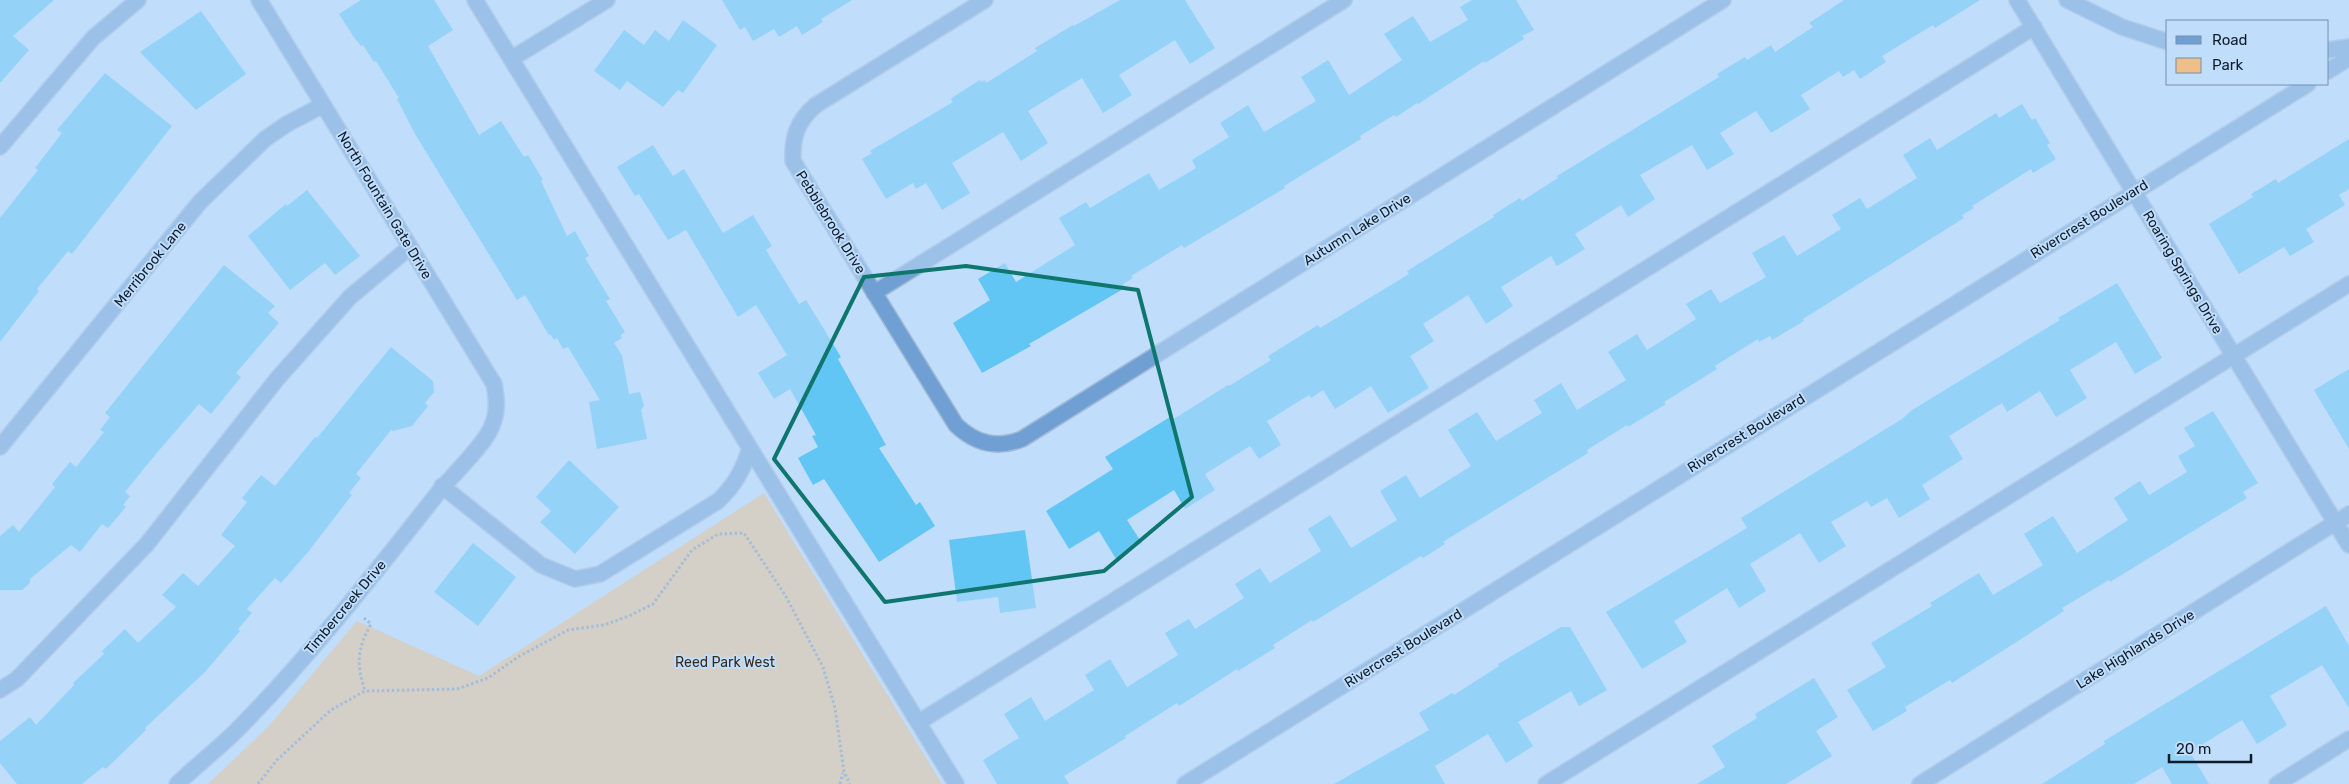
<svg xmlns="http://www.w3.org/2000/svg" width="2349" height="784" viewBox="0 0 2349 784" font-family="Rubik,sans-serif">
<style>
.green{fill:#eebf88}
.building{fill:#62c6f4}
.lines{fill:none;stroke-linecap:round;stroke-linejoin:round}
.service-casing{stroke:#a0bad6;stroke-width:18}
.minor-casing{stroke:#a0bad6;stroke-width:18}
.tertiary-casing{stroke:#a0bad6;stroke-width:18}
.path{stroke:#829ab3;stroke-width:3;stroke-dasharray:2.5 2.5;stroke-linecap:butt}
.service{stroke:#70a0d3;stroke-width:15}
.minor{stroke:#70a0d3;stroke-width:15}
.tertiary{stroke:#70a0d3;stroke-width:15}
.marked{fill:none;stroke:#0f766e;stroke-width:4;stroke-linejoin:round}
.labels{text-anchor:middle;stroke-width:4;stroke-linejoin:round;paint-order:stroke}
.street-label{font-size:14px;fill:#0f1d2b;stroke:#c0ddfc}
.park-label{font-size:14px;fill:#382a1a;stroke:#c0ddfc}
</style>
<rect width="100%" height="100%" fill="#c0ddfc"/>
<!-- green -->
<path class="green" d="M 764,493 L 942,784 L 208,784 L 268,727 L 357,621 L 479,676 Z"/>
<!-- building -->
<path class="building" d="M 0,0 L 54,0 L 13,36 L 29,50 L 0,83 Z
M 361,0 L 434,0 L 453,30 L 428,46 L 479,135 L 501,121 L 524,157 L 528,155 L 543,180 L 541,181 L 567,236 L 575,231 L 589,256 L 585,258 L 610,299 L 606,301 L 625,332 L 621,335 L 622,338 L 614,343 L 622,355 L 629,394 L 640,392 L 644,406 L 641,410 L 647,439 L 597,449 L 589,402 L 600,400 L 568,347 L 563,349 L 557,338 L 554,340 L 550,334 L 549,335 L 525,295 L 517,300 L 415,134 L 397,99 L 399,98 L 376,61 L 374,62 L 363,45 L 361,46 L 353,36 L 339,14 Z
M 722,0 L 852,0 L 821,19 L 823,22 L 802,35 L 797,26 L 779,37 L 774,29 L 753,41 L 745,27 L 740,30 Z
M 1120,0 L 1185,0 L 1215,48 L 1190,64 L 1175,40 L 1119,75 L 1132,95 L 1103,113 L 1082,78 L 1028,111 L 1048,143 L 1021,161 L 1003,132 L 952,163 L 970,193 L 942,210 L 926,183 L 916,189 L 913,183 L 886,199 L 862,159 L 872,153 L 870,151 L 953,102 L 951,100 L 953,97 L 980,80 L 981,82 L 985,80 L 986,83 L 1037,51 L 1035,48 L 1073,25 L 1074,26 Z
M 1472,0 L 1516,0 L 1534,30 L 1522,36 L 1524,39 L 1485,63 L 1484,61 L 1418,104 L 1417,103 L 1396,117 L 1394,115 L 1360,136 L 1361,139 L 1284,186 L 1285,188 L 1184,248 L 1182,245 L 1131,276 L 1133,278 L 1123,284 L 1125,288 L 1029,344 L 1031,346 L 982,373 L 953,323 L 990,300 L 978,279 L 1005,263 L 1016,282 L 1075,245 L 1059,218 L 1086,202 L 1090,208 L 1149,173 L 1159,190 L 1196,168 L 1192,160 L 1229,137 L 1220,123 L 1248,105 L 1264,132 L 1316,101 L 1301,77 L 1328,60 L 1349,95 L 1402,60 L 1384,34 L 1413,16 L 1430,42 L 1468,20 L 1460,7 Z
M 1844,0 L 1980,0 L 1935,28 L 1933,25 L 1882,56 L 1886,62 L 1860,79 L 1854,70 L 1843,77 L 1839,71 L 1801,95 L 1810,109 L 1771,133 L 1756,111 L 1720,133 L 1734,154 L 1707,170 L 1692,145 L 1640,175 L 1655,199 L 1628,217 L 1621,205 L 1575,234 L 1585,249 L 1557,266 L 1551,256 L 1501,287 L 1513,306 L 1486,324 L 1468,295 L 1423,324 L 1434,341 L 1410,356 L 1429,388 L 1388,413 L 1371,386 L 1335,409 L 1323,390 L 1311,398 L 1309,395 L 1267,421 L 1281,445 L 1259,459 L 1250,446 L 1205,474 L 1215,490 L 1185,509 L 1174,490 L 1127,520 L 1142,543 L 1116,559 L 1099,531 L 1069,549 L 1046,511 L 1113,469 L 1105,457 L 1170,417 L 1172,420 L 1228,385 L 1229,386 L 1271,360 L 1268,356 L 1318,325 L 1320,328 L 1409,274 L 1407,271 L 1494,217 L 1493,215 L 1520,198 L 1522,201 L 1558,178 L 1557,176 L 1719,77 L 1717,74 L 1745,57 L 1747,60 L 1771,45 L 1775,52 L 1813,27 L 1809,23 Z
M 201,11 L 246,74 L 196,110 L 140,52 Z
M 683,20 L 717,45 L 683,93 L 678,90 L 663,107 L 627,81 L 620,90 L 594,71 L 624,30 L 644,45 L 655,30 L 669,41 Z
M 105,73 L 172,126 L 72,254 L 68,251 L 37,289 L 39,291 L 0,342 L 0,218 L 38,170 L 35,168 L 62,133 L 57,130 Z
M 2022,104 L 2032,120 L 2035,118 L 2050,143 L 2047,145 L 2056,159 L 2033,173 L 2031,169 L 1972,206 L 1974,208 L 1962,215 L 1964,218 L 1803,319 L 1804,321 L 1772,340 L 1770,336 L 1759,342 L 1758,339 L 1715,366 L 1717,369 L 1664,402 L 1666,404 L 1628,427 L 1627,425 L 1587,450 L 1588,453 L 1446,540 L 1443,542 L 1445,544 L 1423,558 L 1421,556 L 1313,622 L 1312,620 L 1273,645 L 1275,648 L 1238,671 L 1237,669 L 1179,706 L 1177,703 L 1125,736 L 1126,738 L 1064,776 L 1069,784 L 997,784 L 983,760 L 1019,738 L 1004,714 L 1031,697 L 1045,721 L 1094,690 L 1085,675 L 1110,659 L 1127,687 L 1178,655 L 1165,633 L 1189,619 L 1195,629 L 1244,598 L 1235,584 L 1260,568 L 1270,583 L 1321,551 L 1308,529 L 1330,515 L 1351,548 L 1397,520 L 1380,491 L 1406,475 L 1420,498 L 1471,466 L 1448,430 L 1477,412 L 1496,441 L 1542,413 L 1534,400 L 1561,383 L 1577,410 L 1626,380 L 1608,352 L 1637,334 L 1647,350 L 1696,319 L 1686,304 L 1711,289 L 1720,303 L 1766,277 L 1752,253 L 1784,235 L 1797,256 L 1841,229 L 1832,215 L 1860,198 L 1867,209 L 1917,178 L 1903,155 L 1930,138 L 1937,150 L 1996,113 L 1999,118 Z
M 2349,139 L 2349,189 L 2339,195 L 2345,205 L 2306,229 L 2314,242 L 2290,256 L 2284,247 L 2239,274 L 2209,224 L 2253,197 L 2251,194 L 2276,179 L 2278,183 Z
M 653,145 L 673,176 L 684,169 L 723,233 L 753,215 L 772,246 L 766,250 L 799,304 L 806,300 L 841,357 L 838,359 L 886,445 L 879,448 L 916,505 L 920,502 L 935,526 L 879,562 L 824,479 L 813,485 L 798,458 L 818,447 L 812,436 L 816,435 L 790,389 L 774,399 L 758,373 L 787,355 L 756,305 L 738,317 L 686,230 L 668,240 L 639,194 L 635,196 L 617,167 Z
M 307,190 L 360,256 L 335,275 L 325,263 L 290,290 L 248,236 L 286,204 L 287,206 Z
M 224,265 L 275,306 L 268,313 L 279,323 L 236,373 L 241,377 L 211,414 L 199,404 L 155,455 L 125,492 L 130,496 L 123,505 L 126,507 L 108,528 L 102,524 L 80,552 L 71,545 L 30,579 L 30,583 L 22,590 L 0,590 L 0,536 L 13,525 L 19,532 L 55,487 L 52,484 L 70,462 L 76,467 L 104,432 L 100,430 L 110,417 L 105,413 Z
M 2117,283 L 2162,358 L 2135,374 L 2116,342 L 2070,370 L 2087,398 L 2056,417 L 2040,391 L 2007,412 L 2002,403 L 1949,436 L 1963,459 L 1922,485 L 1930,499 L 1899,518 L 1887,498 L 1871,507 L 1867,501 L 1831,522 L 1846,546 L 1819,563 L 1800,533 L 1750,564 L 1766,591 L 1739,608 L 1727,588 L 1674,621 L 1687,642 L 1642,669 L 1606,612 L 1747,528 L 1741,518 L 1902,419 L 1912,410 L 2060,320 L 2058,318 Z
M 391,347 L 433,381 L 434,392 L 425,403 L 428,406 L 412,426 L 393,431 L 391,430 L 356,474 L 361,478 L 349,493 L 352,495 L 308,552 L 281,583 L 275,578 L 247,609 L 252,613 L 238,629 L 240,631 L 205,672 L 145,728 L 146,730 L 106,769 L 103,767 L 82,784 L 17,784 L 0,763 L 0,741 L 30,717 L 36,725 L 74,685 L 73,683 L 104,654 L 102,651 L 125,629 L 138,643 L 176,607 L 162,595 L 183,573 L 198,586 L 235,546 L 221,535 L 247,502 L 242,498 L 261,475 L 275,486 L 315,437 L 317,438 Z
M 2349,369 L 2349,449 L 2314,390 Z
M 2213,411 L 2258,483 L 2243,492 L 2247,498 L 2110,582 L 2109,580 L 2062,608 L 2064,611 L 2021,639 L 1952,683 L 1950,680 L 1905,707 L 1907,711 L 1873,731 L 1847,690 L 1886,667 L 1871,643 L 1932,606 L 1930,603 L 1979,573 L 1993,595 L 2043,565 L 2024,534 L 2053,516 L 2077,553 L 2128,520 L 2114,498 L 2140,481 L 2149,495 L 2187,472 L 2178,456 L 2195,446 L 2184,428 Z
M 569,460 L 619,507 L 575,554 L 540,522 L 551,511 L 536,497 Z
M 1025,530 L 1036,608 L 1000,613 L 998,597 L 957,602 L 949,540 Z
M 473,543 L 516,577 L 478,626 L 434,592 Z
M 2326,606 L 2349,646 L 2349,708 L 2322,665 L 2270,696 L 2287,725 L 2257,744 L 2242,720 L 2190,752 L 2209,784 L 2172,784 L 2162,767 L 2134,784 L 2042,784 L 2105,744 L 2104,741 Z
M 1561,627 L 1570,627 L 1607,690 L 1579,706 L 1571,691 L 1518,722 L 1533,746 L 1506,763 L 1488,734 L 1435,766 L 1445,784 L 1334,784 L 1429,730 L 1419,713 L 1452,693 L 1454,695 L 1499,666 L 1498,664 Z
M 1814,678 L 1838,717 L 1816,731 L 1832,756 L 1786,784 L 1697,784 L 1725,767 L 1712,746 L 1757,718 L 1755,714 Z"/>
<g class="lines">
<!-- service casing -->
<g class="service-casing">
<path id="service" d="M 475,0 L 956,784
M 511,59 L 607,0
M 0,147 L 93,38 L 138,0
M 874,293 L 1344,0
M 442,486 L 541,565 L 575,579 L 600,574 L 718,501 C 735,485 743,470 750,448
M 0,690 L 17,679 L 147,544 L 277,379 L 350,297 L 410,247
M 919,722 L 2034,27
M 1546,784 L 2349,284
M 2277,784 L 2349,739"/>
</g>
<!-- minor casing -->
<g class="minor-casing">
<path id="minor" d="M 985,0 L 816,105 C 797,121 792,137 793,161 L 956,425 C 976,444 997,449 1022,439 L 1723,0
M 0,447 L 200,202 L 265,139 L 287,124 L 323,105
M 177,784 C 195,767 215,751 233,734 C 306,661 370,579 434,498 C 448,479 483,447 491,428 C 498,413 497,399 494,384 L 259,0
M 1920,784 L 2349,514"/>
</g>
<!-- tertiary casing -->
<g class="tertiary-casing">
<path id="tertiary" d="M 2017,0 L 2349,545
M 2067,0 L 2122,27 L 2168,42
M 2328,50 L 2349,47
M 2328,71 L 2349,58
M 1185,784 L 2308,84"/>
</g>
<!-- path -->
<path class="path" d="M 364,618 L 371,624 C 357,650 356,663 365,691
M 258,784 L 277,760 L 331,710 L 365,691 L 457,689 L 488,678 L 518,657 L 568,630 L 604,625 L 629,616 L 653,604 L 692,550 L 718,534 L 744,533 L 785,595 L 823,667 L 835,708 L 844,772 L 850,784
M 840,784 L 843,773"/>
<!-- service -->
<use href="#service" class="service"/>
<!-- minor -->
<use href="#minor" class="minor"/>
<!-- tertiary -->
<use href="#tertiary" class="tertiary"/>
</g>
<!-- marked area -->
<path d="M0 0H2349V784H0ZM 966,266 L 1138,290 L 1192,497 L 1104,571 L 885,602 L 774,459 L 864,277 Z" fill="#c0ddfc" fill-opacity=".55" fill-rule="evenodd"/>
<path class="marked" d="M 966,266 L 1138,290 L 1192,497 L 1104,571 L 885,602 L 774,459 L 864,277 Z"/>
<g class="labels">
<!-- street labels -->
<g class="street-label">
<text transform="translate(385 205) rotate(59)" y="5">North Fountain Gate Drive</text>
<text transform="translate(2089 219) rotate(-32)" y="5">Rivercrest Boulevard</text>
<text transform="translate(831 222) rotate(58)" y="5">Pebblebrook Drive</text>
<text transform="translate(1357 229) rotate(-32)" y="5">Autumn Lake Drive</text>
<text transform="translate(150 264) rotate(-51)" y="5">Merribrook Lane</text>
<text transform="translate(2183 272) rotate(59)" y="5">Roaring Springs Drive</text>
<text transform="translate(1746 433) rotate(-32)" y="5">Rivercrest Boulevard</text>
<text transform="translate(345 607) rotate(-50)" y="5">Timbercreek Drive</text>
<text transform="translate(1403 648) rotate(-32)" y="5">Rivercrest Boulevard</text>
<text transform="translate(2135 649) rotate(-32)" y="5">Lake Highlands Drive</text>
</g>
<!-- park labels -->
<g class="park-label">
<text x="725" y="667">Reed Park West</text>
</g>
</g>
<!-- legend -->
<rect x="2166" y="20" width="162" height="65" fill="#c0ddfc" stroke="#7990a8"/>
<rect x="2176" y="36" width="25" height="8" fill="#70a0d3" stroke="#7990a8"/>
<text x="2212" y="45" font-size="15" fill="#0f1d2b">Road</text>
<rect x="2176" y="58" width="25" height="15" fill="#eebf88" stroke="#7990a8"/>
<text x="2212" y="70" font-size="15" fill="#0f1d2b">Park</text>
<!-- scale -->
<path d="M2169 754v8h82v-8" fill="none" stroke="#0f1d2b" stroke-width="2.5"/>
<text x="2176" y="754" font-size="15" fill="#0f1d2b" stroke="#c0ddfc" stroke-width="4" paint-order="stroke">20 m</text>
</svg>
